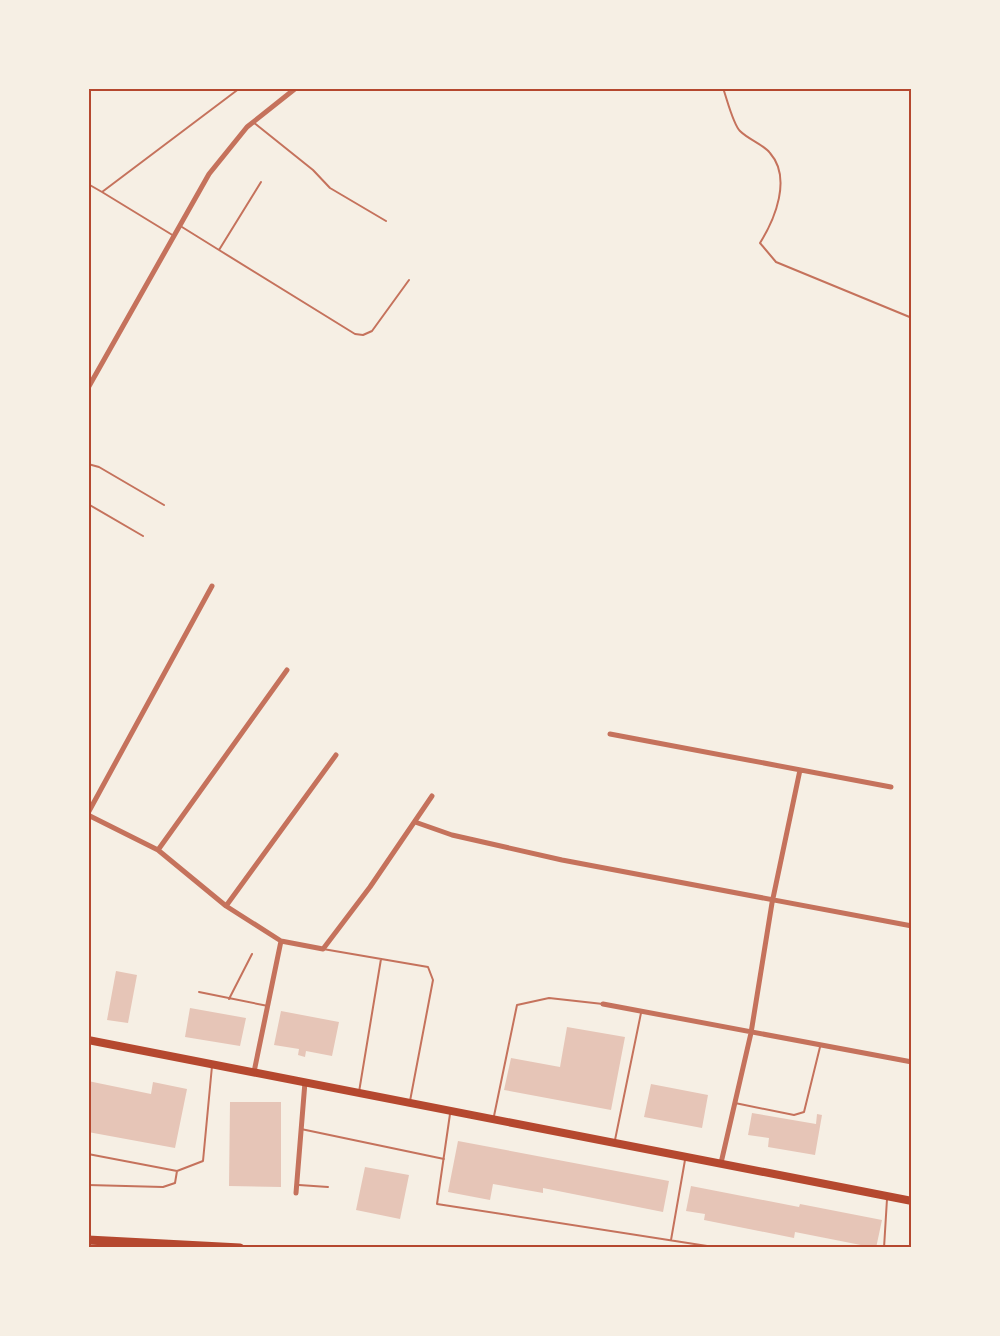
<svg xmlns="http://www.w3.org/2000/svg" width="1000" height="1336" viewBox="0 0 1000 1336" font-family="Cabin,sans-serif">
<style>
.building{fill:#e6c5b7}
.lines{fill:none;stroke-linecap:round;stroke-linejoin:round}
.service{stroke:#c5725c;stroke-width:2}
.minor{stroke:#c5725c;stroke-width:5}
.secondary{stroke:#b5482f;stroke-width:8}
.motorway{stroke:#b5482f;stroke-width:9}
.neatline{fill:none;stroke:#b5482f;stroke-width:2}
</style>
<rect width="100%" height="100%" fill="#f6efe4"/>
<!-- building -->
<path class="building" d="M 116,971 L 137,975 L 128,1023 L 107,1020 Z
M 190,1008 L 246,1018 L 240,1046 L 185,1037 Z
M 281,1011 L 339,1022 L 332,1056 L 306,1051 L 305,1057 L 298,1055 L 299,1049 L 274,1045 Z
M 567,1027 L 625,1037 L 611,1110 L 504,1090 L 511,1058 L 560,1067 Z
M 88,1081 L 151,1094 L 153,1082 L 187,1089 L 175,1148 L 88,1132 Z
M 651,1084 L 708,1095 L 702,1128 L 644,1117 Z
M 230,1102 L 281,1102 L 281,1187 L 229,1186 Z
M 752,1113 L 816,1124 L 817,1114 L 822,1115 L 815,1155 L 768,1147 L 769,1138 L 748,1135 Z
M 458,1141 L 669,1181 L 663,1212 L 543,1188 L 543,1193 L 493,1184 L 490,1200 L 448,1192 Z
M 365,1167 L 409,1175 L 400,1219 L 356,1210 Z
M 691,1186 L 799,1207 L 800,1204 L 882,1220 L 876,1248 L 795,1232 L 794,1238 L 704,1220 L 705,1214 L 686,1211 Z"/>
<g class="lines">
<!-- service -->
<path class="service" d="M 723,88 C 727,99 733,124 740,131 C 749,140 763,144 770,153 C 792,178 775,219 760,243 L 776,262 L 912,318
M 253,122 L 313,170 L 330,188 L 386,221
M 88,184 L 102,192
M 182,227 L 219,250 L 261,182
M 174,236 L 102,192 L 240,88
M 219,250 L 355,334 L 363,335 L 372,331 L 409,280
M 88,464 L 99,467 L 164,505
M 88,504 L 143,536
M 323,949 L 428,967 L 433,980 L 410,1101
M 199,992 L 268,1006
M 229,999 L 252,954
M 359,1092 L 381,959
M 735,1103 L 794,1115 L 804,1112 L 820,1047
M 450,1114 L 437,1204 L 720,1248
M 494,1116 L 517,1005 L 549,998 L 603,1004
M 301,1129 L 444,1159
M 615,1140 L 641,1013
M 88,1154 L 177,1171 L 203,1161 L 212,1066
M 88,1185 L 163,1187 L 175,1183 L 177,1171
M 299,1185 L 328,1187
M 671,1240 L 685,1160
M 884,1248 L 887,1199"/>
<!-- minor -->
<path class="minor" d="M 88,388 L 209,174 L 247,127 L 296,88
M 610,734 L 891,787
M 88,813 L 212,586
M 88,815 L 158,850 L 226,906 L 281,941 L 323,949 L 370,887 L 432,796
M 415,822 L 452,835 L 562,860 L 912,926
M 158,850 L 287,670
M 226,906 L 336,755
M 603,1004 L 912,1062
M 254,1072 L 281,941
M 721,1163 L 751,1033 L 772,903 L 800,770
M 296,1193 L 305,1082"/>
<!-- secondary -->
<path class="secondary" d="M 88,1040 L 912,1201"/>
<!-- motorway -->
<path class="motorway" d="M 88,1240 L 240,1248"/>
</g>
<!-- border -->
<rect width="1000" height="1336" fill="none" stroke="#f6efe4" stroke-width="180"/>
<rect x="90" y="90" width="820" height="1156" class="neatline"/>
</svg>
